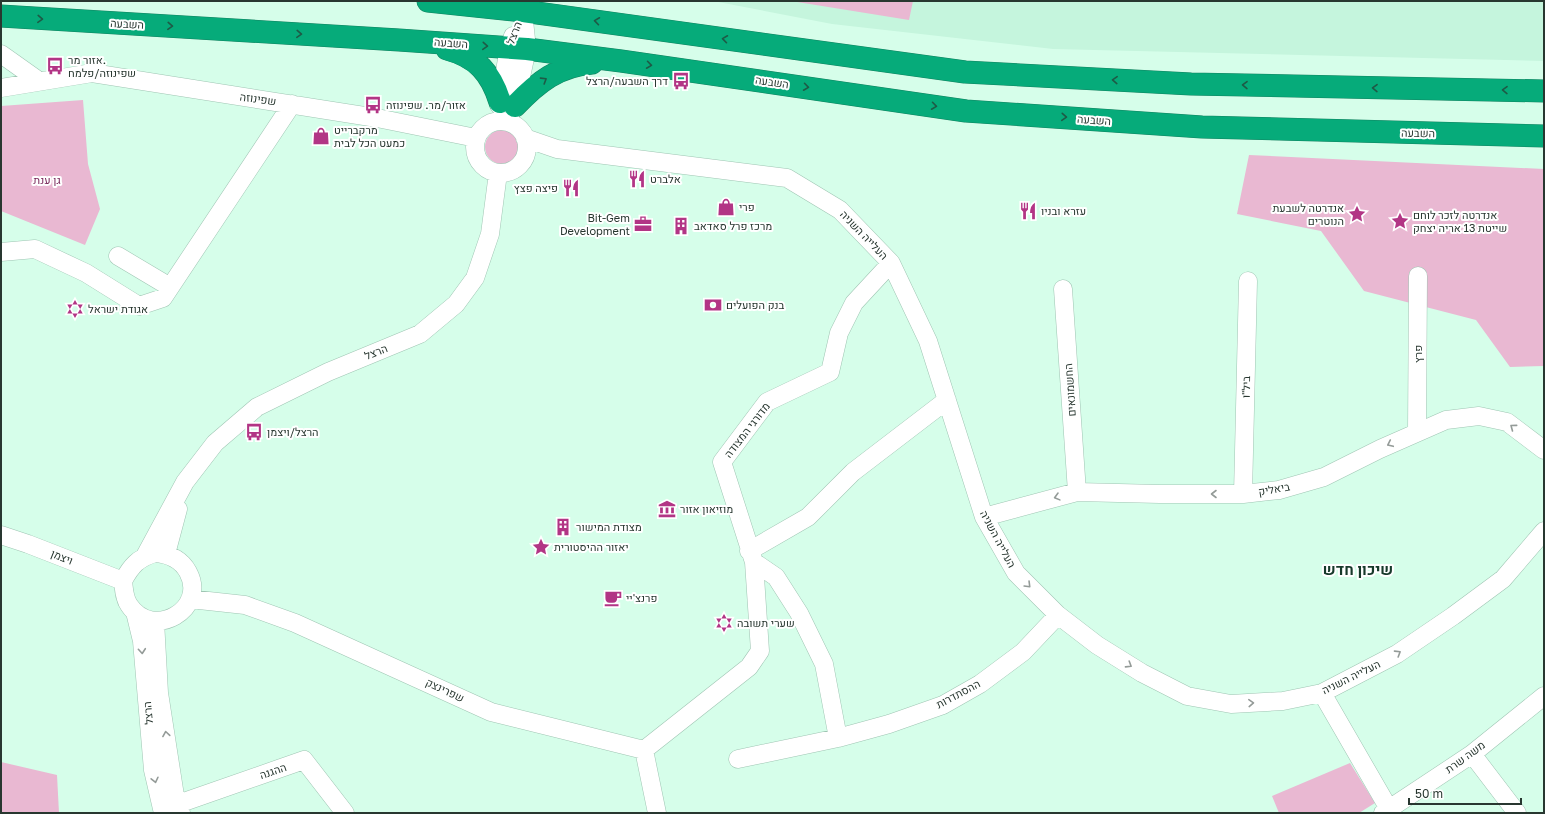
<svg xmlns="http://www.w3.org/2000/svg" width="1545" height="814" viewBox="0 0 1545 814" font-family="'Golos Text',Heebo,sans-serif">
<style>
.built{fill:#c5f5dd}
.green{fill:#e9b8d2}
.lines{fill:none;stroke-linecap:round;stroke-linejoin:round}
.minor-casing{stroke:#9fc5b3;stroke-width:19}
.highway-casing{stroke:#128260;stroke-width:23}
.minor{stroke:#fff;stroke-width:18}
.highway{stroke:#06ab7a;stroke-width:22}
.oneway{stroke:#1e5a46}
.oneway2{stroke:#949b98}
.labels{text-anchor:middle;stroke-width:4;stroke-linejoin:round;paint-order:stroke}
.street-label{font-size:11px;fill:#283730;stroke:#fff}
.poi-label{font-size:11px;fill:#283730;stroke:#fff;text-anchor:start}
.park-label{font-size:11px;fill:#78275a;stroke:#fff}
.district-label{font-size:15px;font-weight:bold;fill:#173a2b;stroke:#fff}
</style>
<rect width="100%" height="100%" fill="#d6feea"/>
<!-- built -->
<path class="built" d="M 713,1 L 1544,1 L 1544,61 L 1053,49 L 832,24 Z"/>
<!-- green -->
<path class="green" d="M 791,1 L 913,1 L 909,20 Z
M 83,100 L 88,164 L 100,209 L 85,245 L 1,211 L 1,106 Z
M485 147a17 17 0 1 1 34 0a17 17 0 1 1-34 0Z
M 1249,155 L 1544,169 L 1544,366 L 1510,367 L 1476,320 L 1364,291 L 1321,231 L 1237,214 Z
M 1,762 L 57,775 L 59,813 L 1,813 Z
M 1350,763 L 1375,803 L 1359,813 L 1279,813 L 1272,796 Z"/>
<g class="lines">
<!-- minor casing -->
<g class="minor-casing">
<path id="minor" d="M 1,54 L 39,81
M 1,88 L 92,73 L 377,118 L 476,138
M 499,105 L 509,48 L 513,36
M 514,109 L 527,49 L 523,11
M475 147a26 26 0 1 1 52 0a26 26 0 1 1-52 0Z
M 525,138 L 557,149 L 787,178 L 840,210 L 891,263 L 928,341 L 984,517 L 1016,573 L 1058,615 L 1097,645 L 1142,673 L 1187,696 L 1231,704 L 1283,701 L 1322,693 L 1397,654 L 1453,616 L 1503,579 L 1544,531
M 1,252 L 35,249 L 86,273 L 139,306 L 163,298 L 292,104
M 118,256 L 170,287
M 1063,289 L 1077,492
M 1417,432 L 1418,276
M 1243,494 L 1248,281
M 984,517 L 1077,492 L 1160,494 L 1243,494 L 1279,490 L 1324,477 L 1380,449 L 1446,420 L 1479,416 L 1507,422 L 1544,450
M 1,535 L 28,544 L 123,581
M 749,551 L 808,517 L 853,472 L 947,400
M 155,553 C 169,554 181,559 188,572 C 208,609 153,641 129,605 C 124,598 124,589 123,581 C 131,566 138,558 155,553 Z
M 166,554 L 178,509
M 145,556 L 185,482 L 215,443 L 257,407 L 328,372 L 420,334 L 456,304 L 475,278 L 490,234 L 498,173
M 754,562 L 776,577 L 799,613 L 824,664 L 838,738
M 190,599 L 245,605 L 295,623 L 491,712 L 644,750 L 657,813
M 135,612 L 142,641 L 153,770 L 163,813
M 155,621 L 159,693 L 175,796 L 181,813
M 1322,693 L 1389,809
M 644,750 L 749,667 L 760,651 L 754,562 L 722,462 L 767,402 L 830,372 L 839,333 L 854,303 L 891,263
M 1472,754 L 1517,813
M 738,759 L 838,738 L 889,724 L 943,705 L 980,684 L 1023,652 L 1058,615
M 178,804 L 304,760 L 345,813
M 1383,813 L 1472,754 L 1544,696"/>
</g>
<!-- highway casing -->
<g class="highway-casing">
<path id="highway" d="M 428,1 L 523,11 L 965,72 L 1191,84 L 1544,91
M 1,16 L 399,40 L 527,49 L 621,61 L 966,111 L 1202,127 L 1544,136
M 447,49 C 477,57 491,73 500,102
M 515,106 C 538,82 558,66 592,63"/>
</g>
<!-- minor -->
<use href="#minor" class="minor"/>
<!-- highway -->
<use href="#highway" class="highway"/>
</g>
<!-- one-way arrows -->
<defs><path id="oneway-chevron" d="M-2-3.5L2.5 0L-2 3.5" fill="none" stroke-width="1.6" stroke-linecap="round" stroke-linejoin="round"/></defs>
<g class="oneway">
<use href="#oneway-chevron" transform="translate(40 19) rotate(3)"/>
<use href="#oneway-chevron" transform="translate(597 21) rotate(-172)"/>
<use href="#oneway-chevron" transform="translate(170 26) rotate(3)"/>
<use href="#oneway-chevron" transform="translate(299 34) rotate(3)"/>
<use href="#oneway-chevron" transform="translate(725 39) rotate(-172)"/>
<use href="#oneway-chevron" transform="translate(485 46) rotate(4)"/>
<use href="#oneway-chevron" transform="translate(649 65) rotate(8)"/>
<use href="#oneway-chevron" transform="translate(544 80) rotate(-32)"/>
<use href="#oneway-chevron" transform="translate(1115 80) rotate(-177)"/>
<use href="#oneway-chevron" transform="translate(1245 85) rotate(-179)"/>
<use href="#oneway-chevron" transform="translate(806 87) rotate(8)"/>
<use href="#oneway-chevron" transform="translate(1375 88) rotate(-179)"/>
<use href="#oneway-chevron" transform="translate(1505 90) rotate(-179)"/>
<use href="#oneway-chevron" transform="translate(934 106) rotate(8)"/>
<use href="#oneway-chevron" transform="translate(1064 117) rotate(4)"/>
</g>
<g class="oneway2">
<use href="#oneway-chevron" transform="translate(1513 427) rotate(-143)"/>
<use href="#oneway-chevron" transform="translate(1390 444) rotate(155)"/>
<use href="#oneway-chevron" transform="translate(1214 494) rotate(180)"/>
<use href="#oneway-chevron" transform="translate(1057 497) rotate(165)"/>
<use href="#oneway-chevron" transform="translate(1028 585) rotate(45)"/>
<use href="#oneway-chevron" transform="translate(142 651) rotate(85)"/>
<use href="#oneway-chevron" transform="translate(1398 653) rotate(-32)"/>
<use href="#oneway-chevron" transform="translate(1129 665) rotate(32)"/>
<use href="#oneway-chevron" transform="translate(1251 703) rotate(-3)"/>
<use href="#oneway-chevron" transform="translate(166 734) rotate(-99)"/>
<use href="#oneway-chevron" transform="translate(155 780) rotate(77)"/>
</g>
<!-- icons -->
<defs>
<g id="bus-bare" transform="scale(1.38)"><path d="M-5-6H5V4H4V6H2V4H-2V6H-4V4H-5ZM-3.5-4V0h7V-4ZM-3.5 1.2v1.5H-2V1.2ZM2 1.2v1.5H3.5V1.2Z" fill="#b23585" stroke="#fff" stroke-width="2.5" paint-order="stroke"/></g>
<g id="shop-bare" transform="scale(1.38)"><path d="M-5-2.5h2.3a2.7 3.5 0 0 1 5.4 0H5L5.5 6h-11ZM-1.5-2.5h3a1.5 2.3 0 0 0-3 0Z" fill="#b23585" stroke="#fff" stroke-width="2.5" paint-order="stroke"/></g>
<g id="restaurant-bare" transform="scale(1.38)"><path d="M-5-6h1v4h1v-4h1v4h1v-4h1v5L-1.5 .5V6h-2V.5L-5-1ZM5-6V6H3V1.5H1.5Q1.5-4 5-6Z" fill="#b23585" stroke="#fff" stroke-width="2.5" paint-order="stroke"/></g>
<g id="sight-bare" transform="scale(1.38)"><path d="M0-6L1.8-2.2L6-1.7L2.9 1.2L3.7 5.4L0 3.3L-3.7 5.4L-2.9 1.2L-6-1.7L-1.8-2.2Z" fill="#b23585" stroke="#fff" stroke-width="2.5" paint-order="stroke"/></g>
<g id="office-bare" transform="scale(1.38)"><path d="M-6-3h4V-5.5h4V-3h4V5H-6ZM-1-4.5V-3h2v-1.5ZM-6 0V1H6V0Z" fill="#b23585" stroke="#fff" stroke-width="2.5" paint-order="stroke"/></g>
<g id="building-bare" transform="scale(1.38)"><path d="M-4-6H4V6H1V3H-1V6H-4ZM-2.5-4.3h1.7v1.8h-1.7ZM.8-4.3h1.7v1.8H.8ZM-2.5-1h1.7V.8h-1.7ZM.8-1h1.7V.8H.8Z" fill="#b23585" stroke="#fff" stroke-width="2.5" paint-order="stroke"/></g>
<g id="bank-bare" transform="scale(1.38)"><path d="M-6-4H6V4H-6ZM0-2.3a2.3 2.3 0 1 0 0 4.6a2.3 2.3 0 1 0 0-4.6Z" fill="#b23585" stroke="#fff" stroke-width="2.5" paint-order="stroke"/></g>
<g id="synagogue-bare" transform="scale(1.38)"><path d="M0-6.5L5.6 3.2H-5.6ZM0 6.5L5.6-3.2H-5.6Z" fill="#b23585" stroke="#fff" stroke-width="2.5" paint-order="stroke"/></g>
<g id="museum-bare" transform="scale(1.38)"><path d="M0-6L6-3V-2H-6V-3ZM-5-1h2V3h-2ZM-1-1h2V3h-2ZM3-1h2V3H3ZM-6 4H6V6H-6Z" fill="#b23585" stroke="#fff" stroke-width="2.5" paint-order="stroke"/></g>
<g id="cafe-bare" transform="scale(1.38)"><path d="M-5.5-4.5H6V0H3Q3 3.5 0 3.5H-2.5Q-5.5 3.5-5.5 0ZM3-3.2v2h1.7v-2ZM-6 4.5H4V6H-6Z" fill="#b23585" stroke="#fff" stroke-width="2.5" paint-order="stroke"/></g>
</defs>
<g fill-rule="evenodd">
<use href="#bus-bare" x="55" y="66"/>
<use href="#bus-bare" x="681" y="81"/>
<use href="#bus-bare" x="373" y="105"/>
<use href="#shop-bare" x="321" y="136"/>
<use href="#restaurant-bare" x="637" y="179"/>
<use href="#restaurant-bare" x="571" y="188"/>
<use href="#shop-bare" x="726" y="207"/>
<use href="#restaurant-bare" x="1028" y="211"/>
<use href="#sight-bare" x="1357" y="214"/>
<use href="#sight-bare" x="1400" y="221"/>
<use href="#office-bare" x="643" y="224"/>
<use href="#building-bare" x="681" y="226"/>
<use href="#bank-bare" x="713" y="305"/>
<use href="#synagogue-bare" x="75" y="309"/>
<use href="#bus-bare" x="254" y="432"/>
<use href="#museum-bare" x="667" y="509"/>
<use href="#building-bare" x="563" y="527"/>
<use href="#sight-bare" x="541" y="547"/>
<use href="#cafe-bare" x="613" y="598"/>
<use href="#synagogue-bare" x="724" y="623"/>
</g>
<g class="labels">
<!-- street labels -->
<g class="street-label">
<text transform="translate(127 24) rotate(3)" y="4">השבעה</text>
<text transform="translate(514 33) rotate(-69)" y="4">הרצל</text>
<text transform="translate(451 43) rotate(4)" y="4">השבעה</text>
<text transform="translate(772 82) rotate(8)" y="4">השבעה</text>
<text transform="translate(258 99) rotate(8)" y="4">שפינוזה</text>
<text transform="translate(1094 120) rotate(4)" y="4">השבעה</text>
<text transform="translate(1418 133) rotate(1)" y="4">השבעה</text>
<text transform="translate(864 235) rotate(46)" y="4">העלייה השניה</text>
<text transform="translate(376 352) rotate(-22)" y="4">הרצל</text>
<text transform="translate(1418 354) rotate(-90)" y="4">פרץ</text>
<text transform="translate(1246 387) rotate(-89)" y="4">ביל"ו</text>
<text transform="translate(1070 390) rotate(-94)" y="4">החשמונאים</text>
<text transform="translate(747 430) rotate(-52)" y="4">מדורגי המצודה</text>
<text transform="translate(1274 489) rotate(-10)" y="4">ביאליק</text>
<text transform="translate(998 539) rotate(62)" y="4">העלייה השניה</text>
<text transform="translate(62 557) rotate(22)" y="4">ויצמן</text>
<text transform="translate(1351 677) rotate(-26)" y="4">העלייה השניה</text>
<text transform="translate(445 690) rotate(25)" y="4">שפרינצק</text>
<text transform="translate(958 694) rotate(-28)" y="4">ההסתדרות</text>
<text transform="translate(148 713) rotate(-95)" y="4">הרצל</text>
<text transform="translate(1465 757) rotate(-36)" y="4">משה שרת</text>
<text transform="translate(273 771) rotate(-19)" y="4">ההגנה</text>
</g>
<!-- poi labels -->
<g class="poi-label">
<text x="68" y="64">אזור מר.<tspan x="68" dy="13">שפינוזה/פלמח</tspan></text>
<text x="668" y="85" text-anchor="end">דרך השבעה/הרצל</text>
<text x="386" y="109">אזור/מר. שפינוזה</text>
<text x="334" y="134">מרקברייט<tspan x="334" dy="13">כמעט הכל לבית</tspan></text>
<text x="650" y="183">אלברט</text>
<text x="558" y="192" text-anchor="end">פיצה פצץ</text>
<text x="739" y="211">פרי</text>
<text x="1344" y="212" text-anchor="end">אנדרטה לשבעת<tspan x="1344" dy="13">הנוטרים</tspan></text>
<text x="1041" y="215">עזרא ובניו</text>
<text x="1413" y="219">אנדרטה לזכר לוחם<tspan x="1413" dy="13">שייטת 13 אריה יצחק</tspan></text>
<text x="630" y="222" text-anchor="end">Bit-Gem<tspan x="630" dy="13">Development</tspan></text>
<text x="694" y="230">מרכז פרל סאדאב</text>
<text x="726" y="309">בנק הפועלים</text>
<text x="88" y="313">אגודת ישראל</text>
<text x="267" y="436">הרצל/ויצמן</text>
<text x="680" y="513">מוזיאון אזור</text>
<text x="576" y="531">מצודת המישור</text>
<text x="554" y="551">יאזור ההיסטורית</text>
<text x="626" y="602">פרנצ'יי</text>
<text x="737" y="627">שערי תשובה</text>
</g>
<!-- park labels -->
<g class="park-label">
<text x="47" y="184">גן ענת</text>
</g>
<!-- district labels -->
<g class="district-label">
<text x="1358" y="575">שיכון חדש</text>
</g>
</g>
<!-- border -->
<rect width="1545" height="814" fill="none" stroke="#283730" stroke-width="4"/>
<!-- scale -->
<path d="M1409 798v6h112v-6" fill="none" stroke="#283730" stroke-width="2"/>
<text x="1415" y="798" font-size="12" fill="#283730" stroke="#ffffff" stroke-width="3" paint-order="stroke">50 m</text>
</svg>
